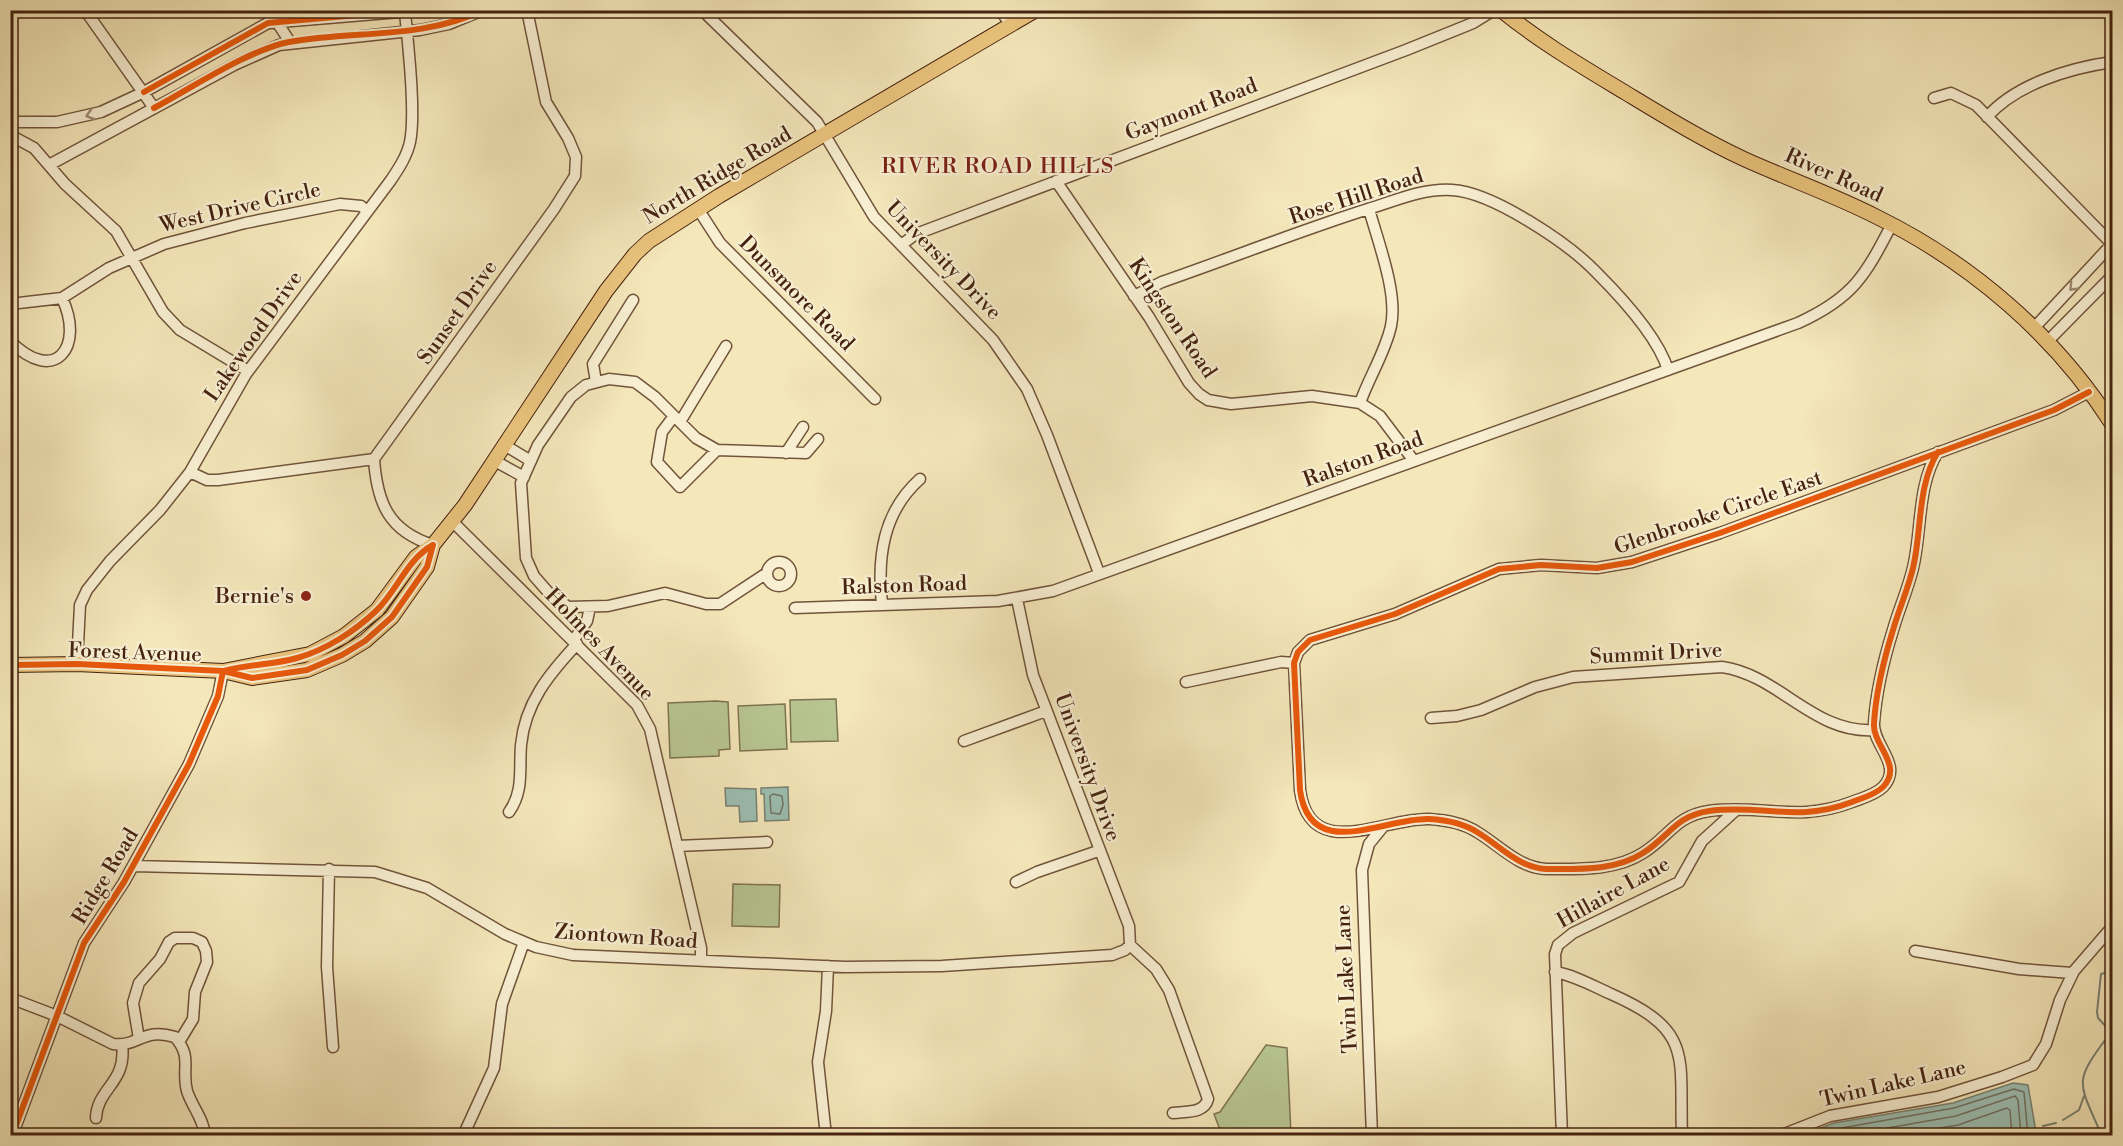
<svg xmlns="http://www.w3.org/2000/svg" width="2123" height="1146" viewBox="0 0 2123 1146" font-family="'Libre Bodoni',serif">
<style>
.green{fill:#b8c692;stroke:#7e7451;stroke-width:1.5}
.water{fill:#9cbfb3;stroke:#798172;stroke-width:1.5}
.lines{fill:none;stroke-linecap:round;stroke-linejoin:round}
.shore{stroke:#707162;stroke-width:1.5}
.stream{stroke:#798172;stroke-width:2}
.minor-casing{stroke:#71543a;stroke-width:13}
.major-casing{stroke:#452310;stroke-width:16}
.minor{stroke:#f8efd2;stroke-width:10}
.major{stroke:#eac47d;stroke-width:14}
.cycleway-casing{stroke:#f8efd2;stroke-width:10}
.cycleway{stroke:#e8590c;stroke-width:6}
.oneway{stroke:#9e8971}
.poi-dot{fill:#8f2418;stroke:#f8efd2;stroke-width:2}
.labels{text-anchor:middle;stroke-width:4.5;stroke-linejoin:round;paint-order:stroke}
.street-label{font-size:21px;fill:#452310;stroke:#f8efd2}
.poi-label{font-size:21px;fill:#452310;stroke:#f8efd2;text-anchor:end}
.neighbourhood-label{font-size:22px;letter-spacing:1.5px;fill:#7a1f14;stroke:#f8efd2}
</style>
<rect width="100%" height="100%" fill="#f4e7ba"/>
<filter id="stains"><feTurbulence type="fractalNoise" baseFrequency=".00333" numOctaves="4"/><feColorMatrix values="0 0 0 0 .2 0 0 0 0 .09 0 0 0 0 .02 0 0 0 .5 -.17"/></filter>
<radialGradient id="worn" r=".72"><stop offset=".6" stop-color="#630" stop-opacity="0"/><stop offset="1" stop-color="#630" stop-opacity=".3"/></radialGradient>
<!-- green -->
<path class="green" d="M 836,699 L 838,741 L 791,742 L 790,700 Z
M 716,701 L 728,702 L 730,749 L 719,750 L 719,756 L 670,758 L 668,703 Z
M 785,704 L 787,749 L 740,751 L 738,706 Z
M 733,884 L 780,885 L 779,927 L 732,926 Z
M 1266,1045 L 1287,1048 L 1291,1135 L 1222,1135 L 1214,1114 L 1220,1112 Z"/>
<!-- water -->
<path class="water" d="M 788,787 L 789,820 L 765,821 L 764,794 L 761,794 L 761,788 Z
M 725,788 L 756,789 L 757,821 L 740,822 L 739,806 L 726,806 Z
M 2013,1083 L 2028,1085 L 2035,1126 L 2034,1135 L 1814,1135 L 1815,1130 L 1834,1123 L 1953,1103 Z"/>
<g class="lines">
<!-- shore -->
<path class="shore" d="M 773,794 L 782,796 L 783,805 L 780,814 L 771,813 L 770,796 Z
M 1820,1136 L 1836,1129 L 1954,1108 L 2014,1089 L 2024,1092 L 2028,1136
M 1842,1136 L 1956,1116 L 2015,1096 L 2018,1100 L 2021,1136
M 1893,1136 L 1958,1125 L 2007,1108 L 2010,1110 L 2012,1136"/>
<!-- stream -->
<path class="stream" d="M 2112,952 L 2112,957
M 2063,1120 L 2079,1110 L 2084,1096
M 2043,1126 L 2056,1123
M 2102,1136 C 2077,1079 2073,1083 2111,1032 L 2098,1018 L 2097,1012 L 2101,974 L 2112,971"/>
<!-- minor casing -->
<g class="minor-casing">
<path id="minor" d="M 85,10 L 154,108
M 269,10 L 290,42
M 702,10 L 817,122 L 874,217 L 993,340 L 1027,389 L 1047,435 L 1099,573
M 1000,10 L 1011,25
M 1934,98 L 1951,93 L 1976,105 L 2112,244
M 1987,117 C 2016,84 2070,68 2112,62
M 10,122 L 57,122 L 101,112 L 144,92 L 268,23 L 412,11
M 10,135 L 34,148 L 65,184 L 116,231 L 163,312 L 180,330 L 248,371
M 49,165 L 234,65 L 279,45 L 420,30 L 449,24 L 483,10
M 1056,181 L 1149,317 L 1189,383 L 1199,394 L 1208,400 L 1231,404 L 1312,396 L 1360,403 L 1380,416 L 1414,461
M 698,209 L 720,243 L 875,399
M 901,245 L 916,234 L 1406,50 L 1473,23 L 1494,10
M 1134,296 L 1162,282 C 1231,258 1299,231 1368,209 C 1395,201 1423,188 1452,190 C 1492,192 1568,243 1596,272 C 1621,297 1658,337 1668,370
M 10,304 L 62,298 L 109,268 L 164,244 L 245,223 L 340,204 L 361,206 L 367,211
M 2033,329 L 2112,244
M 10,341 C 55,386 85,347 62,298
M 2047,342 L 2112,276
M 596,382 L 593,364 L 633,300
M 1360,403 C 1369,377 1385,353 1391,326 C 1398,293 1378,242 1369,209
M 674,416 L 662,432 L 657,462 L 680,487 L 717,450
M 680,422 L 726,346
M 506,446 L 531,461
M 1938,452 C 1917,485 1922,531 1913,568 C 1908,589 1899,609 1893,630 C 1884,659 1876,692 1874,723 C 1872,745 1904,765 1883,787 C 1875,795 1862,798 1852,802 C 1797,823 1762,804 1709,811 C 1675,816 1669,837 1643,853 C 1615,871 1579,869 1546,869 C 1519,868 1499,845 1477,832 C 1463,823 1446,820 1429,819 C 1385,817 1310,864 1300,790 L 1294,663 L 1298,652 L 1310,640 L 1395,614 L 1499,569 L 1541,565 L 1597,568 L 1632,562 L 1720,533 L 2054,410 L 2089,392
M 786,453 L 803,427
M 374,459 L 554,209 L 575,176 L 576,157 L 568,138 L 546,102 L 527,10
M 374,459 C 377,502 388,531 433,545
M 495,461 L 524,477
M 190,472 L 207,480 L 218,480 L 374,459
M 452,521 L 637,705 L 650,729 L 701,948 L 701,961
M767 574a12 12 0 1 1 24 0a12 12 0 1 1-24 0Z
M 767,573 L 720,604 L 706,604 L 665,593 L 608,606 L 568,607 L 548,592 L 534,576 L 526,558 L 521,483 L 538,445 L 571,397 L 586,385 L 609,379 L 635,382 L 655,397 L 696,438 L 717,450 L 806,453 L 818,439
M 1017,599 L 1033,675 L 1129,926 L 1130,945
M 882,604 C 877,557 883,512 920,479
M 795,608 L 998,601 L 1053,591 L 1798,323 C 1853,298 1865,276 1892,224
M 573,641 L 587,621 L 590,607
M 77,664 L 80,605 L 87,590 L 110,561 L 160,510 L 190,472 L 246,374 L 391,180 C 399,168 407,156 410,142 C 416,113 408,44 405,12
M 1186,682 L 1281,662 L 1294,663
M 1431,718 L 1457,716 L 1481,710 L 1535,687 L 1573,677 L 1722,667 C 1779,675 1814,734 1874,730
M 964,741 L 1046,711
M 509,812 C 524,791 519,770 521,745 C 525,703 549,674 577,644
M 677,846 L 767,842
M 133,866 L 375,872 L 427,888 L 505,934 L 536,947 L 573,955 L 845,967 L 942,966 L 1112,955 L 1125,950 L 1130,945
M 329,869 L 327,967 L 333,1047
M 1016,882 L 1037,872 L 1098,851
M 1130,945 L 1156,969 L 1169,990 L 1208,1099 C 1204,1114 1186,1111 1173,1113
M 1915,951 L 2019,969 L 2072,973
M 1555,972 C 1574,975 1593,986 1611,994 C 1695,1031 1679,1057 1682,1136
M 10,998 L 57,1016 L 113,1044 C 139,1047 143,1027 175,1037 C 193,1058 181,1068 187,1091 C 192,1107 204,1119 205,1136
M 139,1039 L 133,1003 L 139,983 L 160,959 L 169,942 L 175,938 L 193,938 L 202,942 L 206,951 L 207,962 L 195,992 L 193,1019 L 179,1042
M 96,1118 C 97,1088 127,1083 122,1045
M 12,1136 L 84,943 L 124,882 L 189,764 L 218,696 L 223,671
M 463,1136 L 494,1068 L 502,1004 L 524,942
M 826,1136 L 818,1062 L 826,1011 L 828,966
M 1372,1136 L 1362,870 L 1369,844 L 1382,828
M 1562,1136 L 1555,954 L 1558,945 L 1573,933 L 1679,882 L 1702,841 L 1735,811
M 1779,1136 L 1830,1116 L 1938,1097 L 2002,1077 L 2033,1065 L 2046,1044 L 2060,1000 L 2074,971 L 2112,927"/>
</g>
<!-- major casing -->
<g class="major-casing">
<path id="major" d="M 1501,10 C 1540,42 1583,67 1626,93 C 1664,116 1703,140 1744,159 C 1788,179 1834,195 1877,217 C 1971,263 2056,336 2112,424
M 10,665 L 77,664 L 223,671 L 252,678 L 307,670 L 342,655 L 365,641 L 392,617 L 427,567 L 433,545
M 223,671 L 310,654 L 344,636 L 377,610 L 416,557 L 433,545 L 465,505 L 606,291 L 635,254 L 649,241 L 719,196 L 1036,10"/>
</g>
<!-- minor -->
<use href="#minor" class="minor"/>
<!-- major -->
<use href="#major" class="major"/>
<!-- cycleway casing -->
<g class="cycleway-casing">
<path id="cycleway" d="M 144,92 L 268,23 L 412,10
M 154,108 C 192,88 248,50 289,42 C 354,30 422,40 483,10
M 1938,452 C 1917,485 1922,531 1913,568 C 1908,589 1899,609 1893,630 C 1884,659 1876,692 1874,723 C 1872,745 1904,765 1883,787 C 1875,795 1862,798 1852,802 C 1797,823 1762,804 1709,811 C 1675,816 1669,837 1643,853 C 1615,871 1579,869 1546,869 C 1519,868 1499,845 1477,832 C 1463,823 1446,820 1429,819 C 1385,817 1310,864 1300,790 L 1294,663 L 1298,652 L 1310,640 L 1395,614 L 1499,569 L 1541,565 L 1597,568 L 1632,562 L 1720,533 L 2054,410 L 2089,392
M 10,665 L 77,664 L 223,671 L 252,678 L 307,670 L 342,655 L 365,641 L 392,617 L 427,567 L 433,545
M 224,671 C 248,664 273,665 297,658 C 326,650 355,631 376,611 C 397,591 407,559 433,545
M 12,1136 L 84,943 L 124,882 L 189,764 L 218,696 L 223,671"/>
</g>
<!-- cycleway -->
<use href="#cycleway" class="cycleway"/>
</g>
<!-- one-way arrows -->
<defs><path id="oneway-chevron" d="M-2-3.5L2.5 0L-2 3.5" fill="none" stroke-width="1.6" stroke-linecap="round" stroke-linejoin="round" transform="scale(1.5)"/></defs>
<g class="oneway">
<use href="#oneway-chevron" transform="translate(90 115) rotate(164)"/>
<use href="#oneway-chevron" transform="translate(2073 287) rotate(133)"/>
</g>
<!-- markers -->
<circle class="poi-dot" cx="306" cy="596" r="6"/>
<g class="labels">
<!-- street labels -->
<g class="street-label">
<text transform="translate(1191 109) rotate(-21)" y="7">Gaymont Road</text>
<text transform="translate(717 175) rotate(-31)" y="7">North Ridge Road</text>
<text transform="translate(1834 175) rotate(24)" y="7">River Road</text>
<text transform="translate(1356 196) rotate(-18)" y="7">Rose Hill Road</text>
<text transform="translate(240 207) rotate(-13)" y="7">West Drive Circle</text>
<text transform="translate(944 260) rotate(46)" y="7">University Drive</text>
<text transform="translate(797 293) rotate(45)" y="7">Dunsmore Road</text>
<text transform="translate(457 312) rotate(-55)" y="7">Sunset Drive</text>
<text transform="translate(1173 318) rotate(56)" y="7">Kingston Road</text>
<text transform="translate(253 336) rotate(-55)" y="7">Lakewood Drive</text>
<text transform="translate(1363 459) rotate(-20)" y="7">Ralston Road</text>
<text transform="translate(1718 512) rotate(-19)" y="7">Glenbrooke Circle East</text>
<text transform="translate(904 585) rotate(-2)" y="7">Ralston Road</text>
<text transform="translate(600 644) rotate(46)" y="7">Holmes Avenue</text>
<text transform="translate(135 652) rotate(2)" y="7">Forest Avenue</text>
<text transform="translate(1656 653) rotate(-3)" y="7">Summit Drive</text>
<text transform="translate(1088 767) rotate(70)" y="7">University Drive</text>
<text transform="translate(105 876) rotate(-59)" y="7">Ridge Road</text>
<text transform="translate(1613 892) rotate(-29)" y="7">Hillaire Lane</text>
<text transform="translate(626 936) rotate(4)" y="7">Ziontown Road</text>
<text transform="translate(1346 979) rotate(-93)" y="7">Twin Lake Lane</text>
<text transform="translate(1893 1083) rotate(-13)" y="7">Twin Lake Lane</text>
</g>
<!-- poi labels -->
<g class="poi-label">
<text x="294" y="603">Bernie's</text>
</g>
<!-- neighbourhood labels -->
<g class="neighbourhood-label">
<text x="998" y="173">RIVER ROAD HILLS</text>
</g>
</g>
<!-- margin -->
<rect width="2123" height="1146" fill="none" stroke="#f4e7ba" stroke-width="36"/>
<rect x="12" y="12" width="2099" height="1122" fill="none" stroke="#452310" stroke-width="3"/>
<rect x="18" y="18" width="2087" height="1110" fill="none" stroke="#452310" stroke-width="1.5"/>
<rect width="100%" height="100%" filter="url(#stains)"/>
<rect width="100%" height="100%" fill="url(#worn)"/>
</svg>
